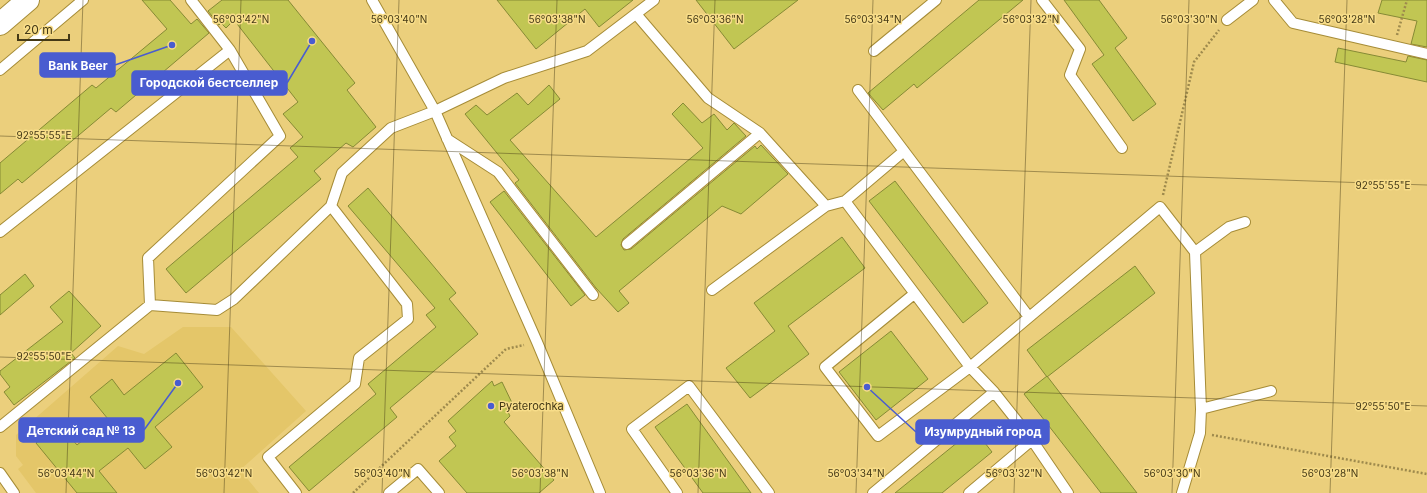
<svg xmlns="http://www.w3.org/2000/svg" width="1427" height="493" viewBox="0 0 1427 493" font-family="Inter,sans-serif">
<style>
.built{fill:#e4c669}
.building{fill:#c1c653;stroke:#868a35}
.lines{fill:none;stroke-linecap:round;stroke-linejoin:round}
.service-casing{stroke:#a68c37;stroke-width:12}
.secondary-casing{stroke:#a68c37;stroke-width:24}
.path{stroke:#9e8a4d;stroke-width:2.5;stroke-dasharray:2 2;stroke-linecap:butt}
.service{stroke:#fff;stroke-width:10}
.secondary{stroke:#fff;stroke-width:22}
.ticks{fill:none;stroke:#443916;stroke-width:1;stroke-opacity:0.45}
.poi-dot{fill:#495cd0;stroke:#f8dd89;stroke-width:1.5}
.labels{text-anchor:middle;stroke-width:3;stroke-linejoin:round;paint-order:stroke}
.poi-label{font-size:11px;fill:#443916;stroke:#f8dd89;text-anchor:start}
.ticks-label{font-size:10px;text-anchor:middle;fill:#443916;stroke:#f8dd89;stroke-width:3;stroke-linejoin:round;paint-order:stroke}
.leader{fill:none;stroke:#495cd0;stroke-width:1.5}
.callout-dot{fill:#495cd0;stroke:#f8dd89;stroke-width:1.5}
.callout{fill:#495cd0;stroke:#495cd0;stroke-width:1.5}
.callout-label{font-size:12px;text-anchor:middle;font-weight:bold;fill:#fff}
</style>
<rect width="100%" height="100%" fill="#ebcf7c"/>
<!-- built -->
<path class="built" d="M 183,327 L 231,327 L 306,411 L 240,470 L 259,493 L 36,493 L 18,469 L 23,465 L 16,456 L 16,435 L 118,346 L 144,354 Z"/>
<!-- building -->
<path class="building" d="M 142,0 L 170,0 L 191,24 L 197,19 L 209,33 L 116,112 L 111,108 L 22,183 L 18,179 L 0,194 L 0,163 L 92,85 L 96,88 L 167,29 Z
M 222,0 L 288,0 L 355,83 L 347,90 L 376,127 L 353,147 L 346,143 L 314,171 L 321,179 L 186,293 L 166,269 L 298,157 L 290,148 L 303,137 L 283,114 L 298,102 L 234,20 L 226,28 L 221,23 L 219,25 L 208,11 Z
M 497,0 L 633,0 L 599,27 L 585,9 L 536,49 Z
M 696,0 L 798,0 L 734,49 Z
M 979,0 L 1023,0 L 917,88 L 914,84 L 883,110 L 868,93 Z
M 1064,0 L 1099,0 L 1127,38 L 1115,48 L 1156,104 L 1133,121 L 1092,64 L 1104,55 Z
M 1382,0 L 1427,0 L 1427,47 L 1411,44 L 1417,21 L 1378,13 Z
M 1338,48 L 1406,62 L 1408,56 L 1427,60 L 1427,82 L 1335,62 Z
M 549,85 L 560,99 L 510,140 L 596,237 L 703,148 L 672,114 L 683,103 L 702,123 L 714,114 L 727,130 L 734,123 L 746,136 L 623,239 L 621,245 L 624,250 L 631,249 L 755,146 L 757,149 L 761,145 L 788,174 L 741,214 L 722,206 L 619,291 L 629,303 L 618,312 L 596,288 L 515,183 L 519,180 L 465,114 L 476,105 L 487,115 L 517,93 L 528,105 Z
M 895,181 L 988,303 L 963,323 L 869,201 Z
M 368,188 L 456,293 L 449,299 L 478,334 L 390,408 L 397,417 L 309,491 L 289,467 L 376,394 L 368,384 L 436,327 L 426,315 L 435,308 L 348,206 Z
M 504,191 L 585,295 L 571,306 L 490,202 Z
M 842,237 L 865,268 L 788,326 L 809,354 L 750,398 L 726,368 L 775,331 L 754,303 Z
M 1135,266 L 1155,293 L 1047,377 L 1027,350 Z
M 25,274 L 34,286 L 0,315 L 0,295 Z
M 69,291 L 101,326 L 71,353 L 75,358 L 14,405 L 4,392 L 10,387 L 0,374 L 0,371 L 63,322 L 50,307 Z
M 891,331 L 928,379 L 876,420 L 839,372 Z
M 176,353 L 203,387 L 155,427 L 172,447 L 145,469 L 128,448 L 99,471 L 117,493 L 77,493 L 36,443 L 59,424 L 77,445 L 108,419 L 90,397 L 112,379 L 124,395 Z
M 1047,376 L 1137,493 L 1101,493 L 1024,394 Z
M 492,381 L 494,386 L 502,382 L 513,405 L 506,408 L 510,416 L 504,422 L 554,480 L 539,493 L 467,493 L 439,461 L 456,446 L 449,437 L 456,431 L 448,421 Z
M 687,404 L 751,493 L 703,493 L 655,427 Z
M 974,429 L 992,452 L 942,493 L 895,493 Z"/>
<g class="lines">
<!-- service casing -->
<g class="service-casing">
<path id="service" d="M 191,0 L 230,50
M 372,0 L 435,111 L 537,342 L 600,493
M 1042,0 L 1080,49 L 1070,75 L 1122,148
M 1274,0 L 1293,23 L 1427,54
M 636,14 L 708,98 L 760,133 L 826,206
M 1227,20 L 1253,0
M 874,51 L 936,0
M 0,70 L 83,0
M 858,90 L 1029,317
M 447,139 L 498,172 L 593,295
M 845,201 L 970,367 L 994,392 L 1032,440 L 1068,493
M 0,232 L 230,50 L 280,136 L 148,258 L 150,305
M 627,244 L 760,133
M 1195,252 L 1229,227 L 1245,222
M 712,290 L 826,206 L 845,201 L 904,151
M 914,294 L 825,367 L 878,436 L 970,367 L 1160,207 L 1195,252 L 1201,409 L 1200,433 L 1182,493
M 1201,409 L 1271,391
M 0,427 L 150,305 L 217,310 L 234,299 L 331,206 L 342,173 L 391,128 L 435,111 L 504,78 L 587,51 L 654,0
M 0,473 L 14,493
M 296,493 L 268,457 L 355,384 L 359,358 L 408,319 L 407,304 L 331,206
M 389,493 L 418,469 L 439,493
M 677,493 L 632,429 L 689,386 L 769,493
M 873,493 L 994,392
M 969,493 L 1032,440"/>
</g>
<!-- secondary casing -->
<g class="secondary-casing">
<path id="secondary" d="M 0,24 L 28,0"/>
</g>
<!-- path -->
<path class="path" d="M 1397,35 L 1407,0
M 1163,195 L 1194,62 L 1219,30
M 1212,435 L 1427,474
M 353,493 L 506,349 L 524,345"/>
<!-- service -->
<use href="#service" class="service"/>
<!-- secondary -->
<use href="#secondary" class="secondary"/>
</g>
<!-- ticks -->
<path class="ticks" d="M 0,136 L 1427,185M 0,357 L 1427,406M 66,493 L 83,0M 224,493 L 241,0M 382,493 L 399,0M 540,493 L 557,0M 698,493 L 715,0M 856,493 L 873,0M 1014,493 L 1031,0M 1172,493 L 1189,0M 1330,493 L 1347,0"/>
<!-- markers -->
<circle class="poi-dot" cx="491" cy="406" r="4"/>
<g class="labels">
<!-- poi labels -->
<g class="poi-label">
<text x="499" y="410">Pyaterochka</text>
</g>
</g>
<g class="ticks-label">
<text x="241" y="23">56°03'42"N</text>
<text x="399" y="23">56°03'40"N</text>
<text x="557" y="23">56°03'38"N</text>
<text x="715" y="23">56°03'36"N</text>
<text x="873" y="23">56°03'34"N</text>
<text x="1031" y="23">56°03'32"N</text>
<text x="1189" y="23">56°03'30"N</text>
<text x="1347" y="23">56°03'28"N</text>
<text x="44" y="139">92°55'55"E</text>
<text x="1383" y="189">92°55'55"E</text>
<text x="44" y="360">92°55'50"E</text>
<text x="1383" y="410">92°55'50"E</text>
<text x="66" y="477">56°03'44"N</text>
<text x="224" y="477">56°03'42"N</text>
<text x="382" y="477">56°03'40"N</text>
<text x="540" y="477">56°03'38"N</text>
<text x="698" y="477">56°03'36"N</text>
<text x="856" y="477">56°03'34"N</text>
<text x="1014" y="477">56°03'32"N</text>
<text x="1172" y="477">56°03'30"N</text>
<text x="1330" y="477">56°03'28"N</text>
</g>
<!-- callouts -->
<path class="leader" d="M172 45L115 65M312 41L287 83M178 383L144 430M867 387L916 432"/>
<g class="callout-dot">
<circle cx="172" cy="45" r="4"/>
<circle cx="312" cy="41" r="4"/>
<circle cx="178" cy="383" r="4"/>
<circle cx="867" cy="387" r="4"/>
</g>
<g class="callout">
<rect x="40" y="53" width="75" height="24" rx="4"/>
<rect x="132" y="71" width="155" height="24" rx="4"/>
<rect x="19" y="418" width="125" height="24" rx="4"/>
<rect x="916" y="420" width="133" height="24" rx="4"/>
</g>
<g class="callout-label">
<text x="78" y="70">Bank Beer</text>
<text x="209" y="87">Городской бестселлер</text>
<text x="81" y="435">Детский сад № 13</text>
<text x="983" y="436">Изумрудный город</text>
</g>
<!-- scale -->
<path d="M18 34v6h51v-6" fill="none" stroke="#443916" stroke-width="2"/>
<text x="24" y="34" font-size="12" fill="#443916" stroke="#f8dd89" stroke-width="3" paint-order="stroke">20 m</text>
</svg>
